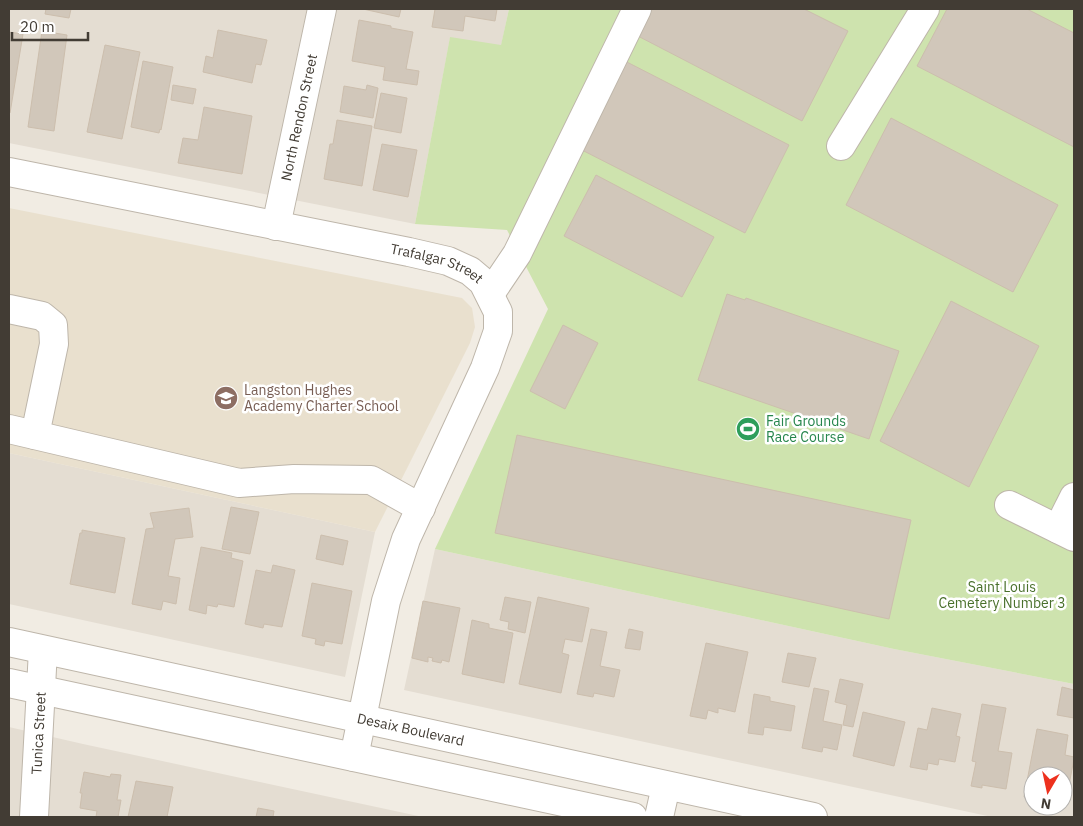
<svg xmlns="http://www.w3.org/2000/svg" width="1083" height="826" viewBox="0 0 1083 826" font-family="'IBM Plex Sans',sans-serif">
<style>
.residential{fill:#e4ddd2;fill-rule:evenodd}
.education{fill:#e9e0ce}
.green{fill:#cee3ae}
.building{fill:#d1c7ba;stroke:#ccbead}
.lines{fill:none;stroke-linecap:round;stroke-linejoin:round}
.minor-casing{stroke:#beb6aa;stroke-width:30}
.minor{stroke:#fff;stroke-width:28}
.labels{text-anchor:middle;stroke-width:5;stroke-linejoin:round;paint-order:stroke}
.street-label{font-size:14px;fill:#423c34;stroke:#fff}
.education-label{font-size:14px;fill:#785e54;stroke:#fff;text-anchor:start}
.leisure-label{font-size:14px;fill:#27864d;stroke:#fff;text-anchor:start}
.park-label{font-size:14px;fill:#49702b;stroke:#fff}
</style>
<rect width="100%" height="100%" fill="#f1ece3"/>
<!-- residential -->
<path class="residential" d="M 9,9 L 509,9 L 501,46 L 450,38 L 415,224 L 9,143 Z
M 9,453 L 375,532 L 345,677 L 9,604 Z
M 435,549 L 894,649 L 1074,684 L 1074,817 L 992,817 L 404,690 ZM 1033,776 L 1063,776 L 1063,806 L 1033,806 Z
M 9,727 L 83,744 L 423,817 L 9,817 Z"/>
<!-- education -->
<path class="education" d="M 9,208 L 462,298 L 472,308 L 475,327 L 470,343 L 375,532 L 9,453 Z"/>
<!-- green -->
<path class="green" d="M 509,9 L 1074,9 L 1074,684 L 894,649 L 435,549 L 548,309 L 507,230 L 415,224 L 450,37 L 501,45 Z"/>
<!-- building -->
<path class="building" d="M 46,9 L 71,9 L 69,18 L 45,14 Z
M 363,9 L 401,9 L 399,17 Z
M 435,9 L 497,9 L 495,21 L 465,16 L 463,31 L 432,27 Z
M 647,9 L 804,9 L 848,31 L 802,121 L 634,34 Z
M 947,9 L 1027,9 L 1074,33 L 1074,147 L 917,66 Z
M 359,20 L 391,26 L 391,28 L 413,32 L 406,69 L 419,71 L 417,85 L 383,80 L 385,67 L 352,61 Z
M 218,30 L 267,40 L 261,65 L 256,64 L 252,83 L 203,72 L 206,56 L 213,58 Z
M 42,31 L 67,35 L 54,131 L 28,127 Z
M 9,32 L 23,34 L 10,113 L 9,113 Z
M 105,45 L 140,52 L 122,139 L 87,132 Z
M 621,59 L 789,145 L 745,233 L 576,147 Z
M 143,61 L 173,67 L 161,130 L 160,129 L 159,133 L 131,127 Z
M 173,85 L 196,89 L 193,104 L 171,100 Z
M 367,85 L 378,88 L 373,118 L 340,112 L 344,86 L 366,90 Z
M 381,93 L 407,98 L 401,133 L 374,128 Z
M 204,107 L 252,116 L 242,174 L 178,163 L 183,138 L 198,140 Z
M 891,118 L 1058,205 L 1013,292 L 846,205 Z
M 337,120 L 372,126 L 362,186 L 324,179 L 330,144 L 333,144 Z
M 382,144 L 417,150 L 408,197 L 373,190 Z
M 596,175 L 714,237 L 682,297 L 564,236 Z
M 727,294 L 745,300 L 746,298 L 899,351 L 869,439 L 698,380 Z
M 951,301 L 1039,346 L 969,487 L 880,441 Z
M 563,325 L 598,343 L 565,409 L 530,391 Z
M 517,435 L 911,520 L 889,619 L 495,533 Z
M 231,507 L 259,512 L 250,554 L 222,549 Z
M 189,508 L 193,537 L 175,539 L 168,576 L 180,578 L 176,604 L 163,601 L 161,610 L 132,604 L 146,529 L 154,528 L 150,513 Z
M 82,530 L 125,538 L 115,593 L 70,584 L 80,533 L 82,533 Z
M 321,535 L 348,541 L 343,565 L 316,559 Z
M 201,547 L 232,553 L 231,558 L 243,561 L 234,607 L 218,604 L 217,607 L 207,605 L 206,614 L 189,610 Z
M 273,565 L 295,570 L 282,627 L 264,624 L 263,628 L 245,624 L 256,570 L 271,573 Z
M 312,583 L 352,591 L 342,644 L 325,641 L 324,646 L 315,644 L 316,639 L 302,636 Z
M 505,597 L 531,602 L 525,633 L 508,629 L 509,622 L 500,620 Z
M 538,597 L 589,608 L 582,642 L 565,639 L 562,653 L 569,655 L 561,693 L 519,684 Z
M 423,601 L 460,608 L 449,662 L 442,660 L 441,663 L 432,661 L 433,658 L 428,657 L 428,662 L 412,658 Z
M 472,620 L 489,624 L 489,628 L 513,633 L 504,683 L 462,674 Z
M 591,629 L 607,632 L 600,666 L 620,670 L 614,697 L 594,693 L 593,697 L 577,694 Z
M 629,629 L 643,632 L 640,650 L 625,648 Z
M 706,643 L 748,652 L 735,712 L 718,708 L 718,713 L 708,710 L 706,719 L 690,716 Z
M 788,653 L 816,658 L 809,687 L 782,682 Z
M 840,679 L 863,684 L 853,727 L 843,725 L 847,705 L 835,702 Z
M 1062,687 L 1074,690 L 1074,718 L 1057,715 Z
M 814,688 L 829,691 L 823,721 L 842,725 L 837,750 L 823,747 L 822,752 L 802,748 Z
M 754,694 L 770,697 L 770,701 L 795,706 L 791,731 L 764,727 L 763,735 L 748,733 Z
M 982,704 L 1006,708 L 998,751 L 1012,753 L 1006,789 L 982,785 L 982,788 L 971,786 L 976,762 L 972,761 Z
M 932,708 L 961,714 L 956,736 L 960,737 L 955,762 L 939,759 L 938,765 L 928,763 L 927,770 L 910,767 L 918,728 L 927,730 Z
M 863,712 L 905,722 L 894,766 L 853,756 Z
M 1037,729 L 1068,735 L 1065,755 L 1074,757 L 1074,759 L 1067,795 L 1063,794 L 1063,776 L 1033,776 L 1033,798 L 1024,797 Z
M 84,772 L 110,777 L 111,774 L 121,775 L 117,800 L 121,800 L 118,817 L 96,817 L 97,811 L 80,808 L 82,793 L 80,793 Z
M 136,781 L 173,787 L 167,817 L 128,817 Z
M 258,808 L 274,811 L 273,817 L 256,817 Z"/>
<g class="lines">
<!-- minor casing -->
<g class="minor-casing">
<g id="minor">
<path d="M 841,146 L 925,9"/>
<path id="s1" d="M 9,172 L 409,252 L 448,261 L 470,271 L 483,282 L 498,312 L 498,331 L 485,368 L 406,539 L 386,601 L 354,757"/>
<path id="s2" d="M 276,226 L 322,9"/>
<path d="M 490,294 L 517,254 L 637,9"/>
<path d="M 9,309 L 42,316 L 53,325 L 54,344 L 35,435"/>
<path d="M 9,429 L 239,483 L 294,479 L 371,480 L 421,508"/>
<path d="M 1009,505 L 1074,537"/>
<path d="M 1058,529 L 1074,497"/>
<path id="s3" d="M 9,642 L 813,817"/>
<path d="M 9,683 L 633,817"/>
<path id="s4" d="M 34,817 L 43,650"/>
<path d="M 659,817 L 666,786"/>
</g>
</g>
<!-- minor -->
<use href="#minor" class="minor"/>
</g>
<!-- icons -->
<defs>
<g id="school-disc" transform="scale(1.25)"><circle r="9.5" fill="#8d6e63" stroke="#fff"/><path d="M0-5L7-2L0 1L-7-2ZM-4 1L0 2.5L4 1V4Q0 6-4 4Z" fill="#fff"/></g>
<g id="stadium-disc" transform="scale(1.25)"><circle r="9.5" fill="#2e9e5b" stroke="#fff"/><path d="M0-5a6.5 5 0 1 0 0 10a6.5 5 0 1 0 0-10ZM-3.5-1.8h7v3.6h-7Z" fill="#fff"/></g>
</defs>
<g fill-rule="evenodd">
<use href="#school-disc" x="226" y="398"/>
<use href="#stadium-disc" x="748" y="429"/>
</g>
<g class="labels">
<!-- street labels -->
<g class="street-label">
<text dy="5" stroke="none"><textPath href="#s2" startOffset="111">North Rendon Street</textPath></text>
<text dy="5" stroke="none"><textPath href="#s1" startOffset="438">Trafalgar Street</textPath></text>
<text dy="5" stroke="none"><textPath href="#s3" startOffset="411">Desaix Boulevard</textPath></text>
<text dy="5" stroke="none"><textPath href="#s4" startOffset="84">Tunica Street</textPath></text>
</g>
<!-- education labels -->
<g class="education-label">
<text x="244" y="395">Langston Hughes<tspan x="244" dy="16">Academy Charter School</tspan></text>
</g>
<!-- leisure labels -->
<g class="leisure-label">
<text x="766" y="426">Fair Grounds<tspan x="766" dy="16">Race Course</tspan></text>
</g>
<!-- park labels -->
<g class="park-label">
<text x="1002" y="592">Saint Louis<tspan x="1002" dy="16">Cemetery Number 3</tspan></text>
</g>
</g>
<!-- border -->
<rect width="1083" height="826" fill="none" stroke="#423c34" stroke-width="20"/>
<!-- north arrow -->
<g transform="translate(1048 791) rotate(189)"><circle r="24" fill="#ffffff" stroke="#b3b1ae"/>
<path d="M0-4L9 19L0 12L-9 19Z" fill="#ed311e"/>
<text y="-8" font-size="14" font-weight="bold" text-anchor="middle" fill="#423c34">N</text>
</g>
<!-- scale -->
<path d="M12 32v8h76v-8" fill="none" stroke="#423c34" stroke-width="2.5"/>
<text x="20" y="32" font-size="15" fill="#423c34" stroke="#ffffff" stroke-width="4" paint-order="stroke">20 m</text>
</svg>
